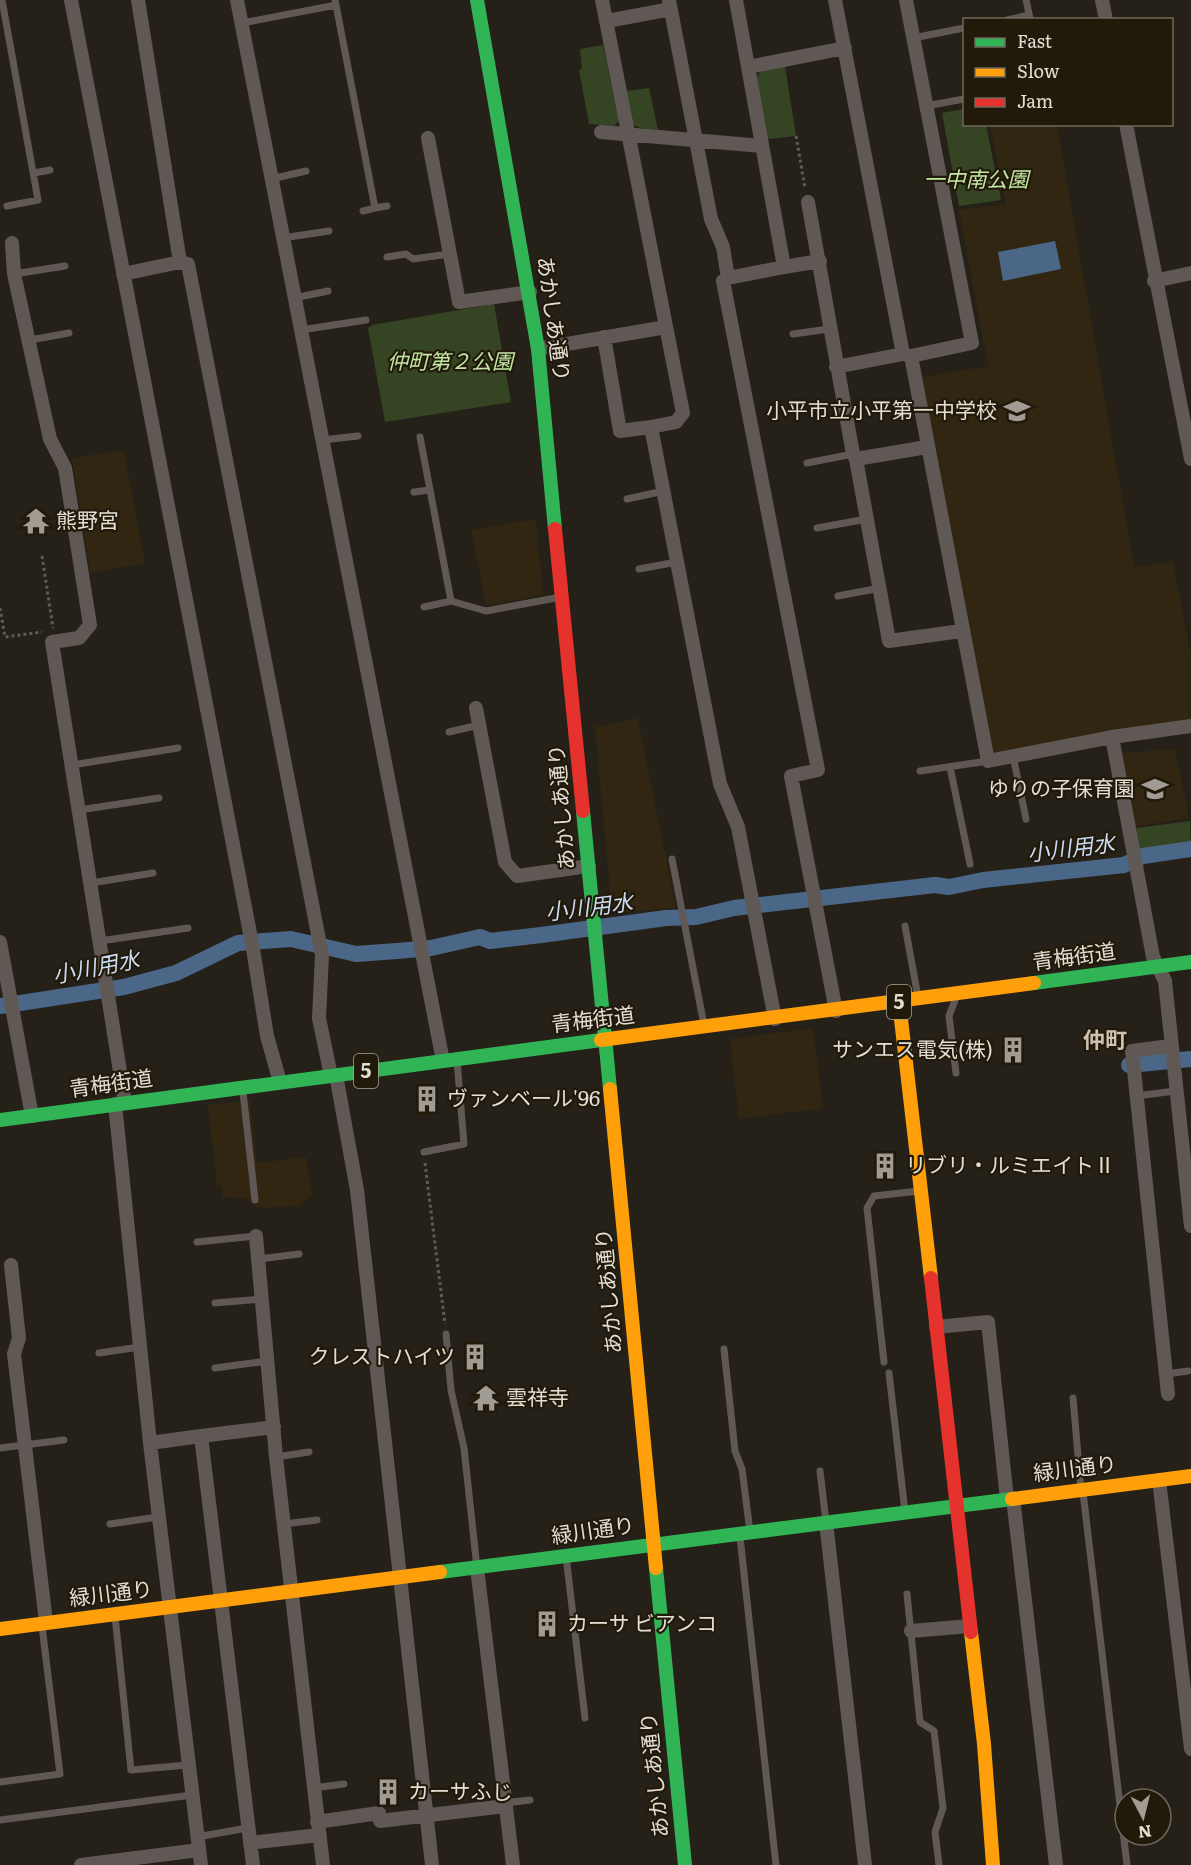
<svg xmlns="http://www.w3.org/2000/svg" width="1191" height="1865" viewBox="0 0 1191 1865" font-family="Literata,'Noto Sans JP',serif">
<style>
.built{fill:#302612}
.green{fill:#354423}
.water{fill:#4b6787}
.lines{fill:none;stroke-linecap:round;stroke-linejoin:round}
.canal{stroke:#4b6787;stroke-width:16}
.path{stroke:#605b57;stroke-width:3;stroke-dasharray:3 3;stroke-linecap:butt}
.lane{stroke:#605855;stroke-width:7}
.street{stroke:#605855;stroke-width:14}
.fast{stroke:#30b455;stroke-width:14}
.slow{stroke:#ff9f0a;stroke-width:14}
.jam{stroke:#e5322d;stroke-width:14}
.labels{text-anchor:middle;stroke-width:4.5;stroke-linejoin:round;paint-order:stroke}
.shield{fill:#21190a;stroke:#a9a397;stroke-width:1.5}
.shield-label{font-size:20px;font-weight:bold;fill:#e3ded4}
.park-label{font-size:21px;font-style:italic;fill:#c1e6a2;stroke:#21190a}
.street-label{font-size:21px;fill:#e3ded4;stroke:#21190a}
.poi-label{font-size:21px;fill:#e3ded4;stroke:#21190a;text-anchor:start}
.water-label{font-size:22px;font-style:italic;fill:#c9dcf4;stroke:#21190a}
.neighbourhood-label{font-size:22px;font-weight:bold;fill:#cdc2af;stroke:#21190a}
</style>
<rect width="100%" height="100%" fill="#252119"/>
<!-- built -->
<path class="built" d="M 990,125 L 1057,125 L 1134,567 L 1173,562 L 1191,655 L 1191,719 L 994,753 L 968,629 L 922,377 L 988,366 L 959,210 L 1006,204 Z
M 124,450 L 145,563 L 90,573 L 72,458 Z
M 536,519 L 543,595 L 486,605 L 471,530 Z
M 638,718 L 676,908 L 612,913 L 595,727 Z
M 1175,749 L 1189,818 L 1133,827 L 1120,753 Z
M 813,1028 L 823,1108 L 739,1119 L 730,1039 Z
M 250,1100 L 257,1163 L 306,1157 L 312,1195 L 300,1206 L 258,1208 L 245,1198 L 223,1197 L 221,1185 L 217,1185 L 208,1105 Z"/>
<!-- green -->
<path class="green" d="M 603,45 L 619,121 L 614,126 L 589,124 L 579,70 L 582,69 L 580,49 Z
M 785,66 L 796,136 L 768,139 L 756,79 L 761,70 Z
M 649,88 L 658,130 C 624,128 631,122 626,91 Z
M 964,109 L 964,124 L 986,125 L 1001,200 L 959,206 L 942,113 Z
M 494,304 L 511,402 L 385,422 L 368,328 L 372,325 Z
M 1190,821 L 1191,845 L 1140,851 L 1136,828 Z"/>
<!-- water -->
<path class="water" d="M 1055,241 L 1061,269 L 1003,281 L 998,252 Z"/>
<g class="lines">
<!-- canal -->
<path class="canal" d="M 0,1006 L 124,987 L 176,973 L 238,943 L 291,939 L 356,954 L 397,951 L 431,948 L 480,937 L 490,941 L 541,935 L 666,918 L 696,917 L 734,908 L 935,885 L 949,887 L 983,880 L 1124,865 L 1143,856 L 1191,849
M 1129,1065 L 1191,1059"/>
<!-- path -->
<path class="path" d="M 796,136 L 805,188
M 42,556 L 53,628
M 0,608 L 5,637 L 42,632
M 425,1163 L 445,1324"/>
<!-- lane -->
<path class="lane" d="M 2,0 L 38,200 L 7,206
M 1026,0 L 1030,18
M 336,5 L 375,208 L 387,206
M 1007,20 L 1029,15
M 242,23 L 336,5 L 335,0
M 913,38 L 964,28
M 926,106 L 964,99
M 34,173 L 50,170
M 271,179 L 306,171
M 363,211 L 375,208
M 282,238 L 329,231
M 387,257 L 406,254 L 413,259 L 449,254
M 14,274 L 65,266
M 294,298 L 328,291
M 301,330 L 366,320
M 793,334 L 829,329
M 30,340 L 69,333
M 420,437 L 451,601 L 486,611 L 561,597
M 322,440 L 358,436
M 807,463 L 853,454
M 414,492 L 430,490
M 627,499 L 664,491
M 817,528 L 867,519
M 639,569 L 677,562
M 838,596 L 880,588
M 424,607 L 451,601
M 449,732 L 479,725
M 1013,756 L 1026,819
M 72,765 L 178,748
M 950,767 L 970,864
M 920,771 L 988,761
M 79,810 L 159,798
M 672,859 L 704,1025
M 91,883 L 153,873
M 905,926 L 918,997
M 100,941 L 188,928
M 956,998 L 949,1016 L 956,1073
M 243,1092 L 255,1200
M 1136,1096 L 1175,1091
M 424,1152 L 464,1144 L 457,1061
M 197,1242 L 256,1236
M 259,1259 L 299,1254
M 215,1303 L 263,1299
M 446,1334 L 451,1390 L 464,1448 L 477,1568
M 724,1349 L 735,1451 L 742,1469 L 750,1532
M 99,1353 L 140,1347
M 884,1362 L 867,1208 L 874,1196 L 919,1191
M 215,1368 L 268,1361
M 889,1373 L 905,1512
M 1166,1374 L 1188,1371
M 1073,1398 L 1081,1490
M 0,1448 L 64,1440
M 276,1457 L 309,1452
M 820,1471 L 826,1522
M 1083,1492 L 1127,1865
M 110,1524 L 158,1517
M 284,1524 L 317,1520
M 740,1537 L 776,1865
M 566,1556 L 585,1718
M 907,1594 L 920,1722 L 934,1731 L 943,1808 L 935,1832 L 939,1865
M 115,1616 L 131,1770 L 187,1765
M 0,1782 L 60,1774 L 42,1626
M 313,1788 L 344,1784
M 505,1803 L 530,1800
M 0,1820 L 192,1795
M 197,1837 L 247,1828"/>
<!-- street -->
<path class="street" d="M 71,0 L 253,949 L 267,1036 L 280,1082
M 138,0 L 180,262 L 188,264 L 322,955 L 319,1018 L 331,1076
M 237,0 L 443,1061
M 602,0 L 683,413 L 676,422 L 651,427 L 720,784 L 738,827 L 775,1019
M 669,0 L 711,219 L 723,247 L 728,278 L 723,281 L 818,770 L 791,776 L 836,1011
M 835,0 L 903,354 L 911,356
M 906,0 L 972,343 L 911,356 L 988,761 L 1112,737 L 1191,726
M 1102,0 L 1106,20
M 607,21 L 671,9
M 748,67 L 845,48
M 1126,124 L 1191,459
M 601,132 L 762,146
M 428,138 L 459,302 L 530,292
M 808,202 L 853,454 L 856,459 L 889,641 L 961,631
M 12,243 L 14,274 L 50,439 L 65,468 L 90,625 L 79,638 L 52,642 L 125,1103
M 784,267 L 820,261
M 123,274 L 180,262
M 728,278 L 784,267 L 736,0
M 1154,281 L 1191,273
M 604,337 L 620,431 L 651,427
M 538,349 L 666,327
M 836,367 L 903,354
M 856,459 L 927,447
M 476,708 L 505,862 L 517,876 L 589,866
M 1112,737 L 1153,957 L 1165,981 L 1191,1226
M 0,942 L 32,1116
M 336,1075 L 357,1190 L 432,1865
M 115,1104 L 150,1443 L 201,1865
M 256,1236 L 276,1457 L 323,1865
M 11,1265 L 19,1338 L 14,1354 L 46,1622
M 936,1327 L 988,1322 L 1007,1499
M 1168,1394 L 1132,1051 L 1170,1046
M 150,1443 L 201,1436
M 1159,1480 L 1191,1749
M 1013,1498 L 1056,1865
M 826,1522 L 865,1865
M 477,1568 L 513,1865
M 911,1631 L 970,1626
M 317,1822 L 379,1813 L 380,1821 L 505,1806
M 250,1843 L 319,1835
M 81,1865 L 199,1850
M 253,1865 L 201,1436 L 274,1427"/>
<!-- fast -->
<path class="fast" d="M 477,0 L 538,349 L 555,529
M 583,811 L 610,1089
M 1034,983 L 1191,962
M 0,1120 L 601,1040
M 656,1568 L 685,1865
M 440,1572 L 1012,1499"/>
<!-- slow -->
<path class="slow" d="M 899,1002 L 931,1278
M 601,1040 L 1034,983
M 610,1089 L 656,1568
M 1012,1499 L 1191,1476
M 0,1629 L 440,1572
M 971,1632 L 984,1744 L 993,1865"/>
<!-- jam -->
<path class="jam" d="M 555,529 L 583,811
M 931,1278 L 971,1632"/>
</g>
<!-- icons -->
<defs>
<g id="school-bare" transform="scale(2.07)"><path d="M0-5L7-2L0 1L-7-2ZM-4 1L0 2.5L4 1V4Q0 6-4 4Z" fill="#a09c93" stroke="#21190a" stroke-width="2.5" paint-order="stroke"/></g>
<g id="temple-bare" transform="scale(2.07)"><path d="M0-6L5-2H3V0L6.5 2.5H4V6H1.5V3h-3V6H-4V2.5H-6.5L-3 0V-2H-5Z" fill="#a09c93" stroke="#21190a" stroke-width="2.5" paint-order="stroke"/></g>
<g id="building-bare" transform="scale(2.07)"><path d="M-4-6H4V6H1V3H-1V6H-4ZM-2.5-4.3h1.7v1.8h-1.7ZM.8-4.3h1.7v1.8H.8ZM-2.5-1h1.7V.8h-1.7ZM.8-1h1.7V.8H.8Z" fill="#a09c93" stroke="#21190a" stroke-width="2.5" paint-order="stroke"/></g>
</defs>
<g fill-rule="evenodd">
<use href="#school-bare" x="1017" y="411"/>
<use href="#temple-bare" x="36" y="521"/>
<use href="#school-bare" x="1155" y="789"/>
<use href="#building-bare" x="1013" y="1050"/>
<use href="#building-bare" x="427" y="1099"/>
<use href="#building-bare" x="885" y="1166"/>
<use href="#building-bare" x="475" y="1357"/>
<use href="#temple-bare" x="486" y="1398"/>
<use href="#building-bare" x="547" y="1624"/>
<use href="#building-bare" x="388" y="1792"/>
</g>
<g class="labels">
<!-- shield labels -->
<g class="shield">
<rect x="887" y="985" width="24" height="34" rx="4.5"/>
<rect x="354" y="1054" width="24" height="34" rx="4.5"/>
</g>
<g class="shield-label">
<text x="899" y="1009">5</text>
<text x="366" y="1078">5</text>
</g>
<!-- park labels -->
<g class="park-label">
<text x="976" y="187">一中南公園</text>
<text x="450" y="369">仲町第２公園</text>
</g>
<!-- street labels -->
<g class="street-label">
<text transform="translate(553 319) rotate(82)" y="7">あかしあ通り</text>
<text transform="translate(562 807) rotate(-95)" y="7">あかしあ通り</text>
<text transform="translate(1074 957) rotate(-8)" y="7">青梅街道</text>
<text transform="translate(593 1020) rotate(-7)" y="7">青梅街道</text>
<text transform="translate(111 1084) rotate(-8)" y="7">青梅街道</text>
<text transform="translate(609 1291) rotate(-95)" y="7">あかしあ通り</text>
<text transform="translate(1075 1469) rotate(-7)" y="7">緑川通り</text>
<text transform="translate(593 1531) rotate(-8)" y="7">緑川通り</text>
<text transform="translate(111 1594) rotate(-7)" y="7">緑川通り</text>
<text transform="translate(655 1775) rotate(-96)" y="7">あかしあ通り</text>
</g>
<!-- poi labels -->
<g class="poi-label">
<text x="997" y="418" text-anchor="end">小平市立小平第一中学校</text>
<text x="56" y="528">熊野宮</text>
<text x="1135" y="796" text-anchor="end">ゆりの子保育園</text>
<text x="993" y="1057" text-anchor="end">サンエス電気(株)</text>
<text x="447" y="1106">ヴァンベール'96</text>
<text x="905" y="1173">リブリ・ルミエイトⅡ</text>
<text x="455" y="1364" text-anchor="end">クレストハイツ</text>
<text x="506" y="1405">雲祥寺</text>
<text x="567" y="1631">カーサ ビアンコ</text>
<text x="408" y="1799">カーサふじ</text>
</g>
<!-- water labels -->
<g class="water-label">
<text transform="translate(1071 848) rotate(-7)" y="8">小川用水</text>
<text transform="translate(589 907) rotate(-7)" y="8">小川用水</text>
<text transform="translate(96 967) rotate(-11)" y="8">小川用水</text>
</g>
<!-- neighbourhood labels -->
<g class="neighbourhood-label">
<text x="1105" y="1048">仲町</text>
</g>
</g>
<!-- legend -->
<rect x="963" y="18" width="210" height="108" fill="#21190a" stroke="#6f685b" stroke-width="1.5"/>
<rect x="975" y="38" width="30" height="9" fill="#30b455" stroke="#6f685b" stroke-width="1.5"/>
<text x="1017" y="48" font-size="18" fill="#e3ded4">Fast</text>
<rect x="975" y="68" width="30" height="9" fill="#ff9f0a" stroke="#6f685b" stroke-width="1.5"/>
<text x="1017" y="78" font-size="18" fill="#e3ded4">Slow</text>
<rect x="975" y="98" width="30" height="9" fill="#e5322d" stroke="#6f685b" stroke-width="1.5"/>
<text x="1017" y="108" font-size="18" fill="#e3ded4">Jam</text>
<!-- north arrow -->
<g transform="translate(1143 1817) rotate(173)"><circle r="28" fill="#21190a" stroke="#6f685b" stroke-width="1.5"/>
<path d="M0-4.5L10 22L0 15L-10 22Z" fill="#a09c93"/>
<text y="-9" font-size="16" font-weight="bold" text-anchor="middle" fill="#e3ded4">N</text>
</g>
</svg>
